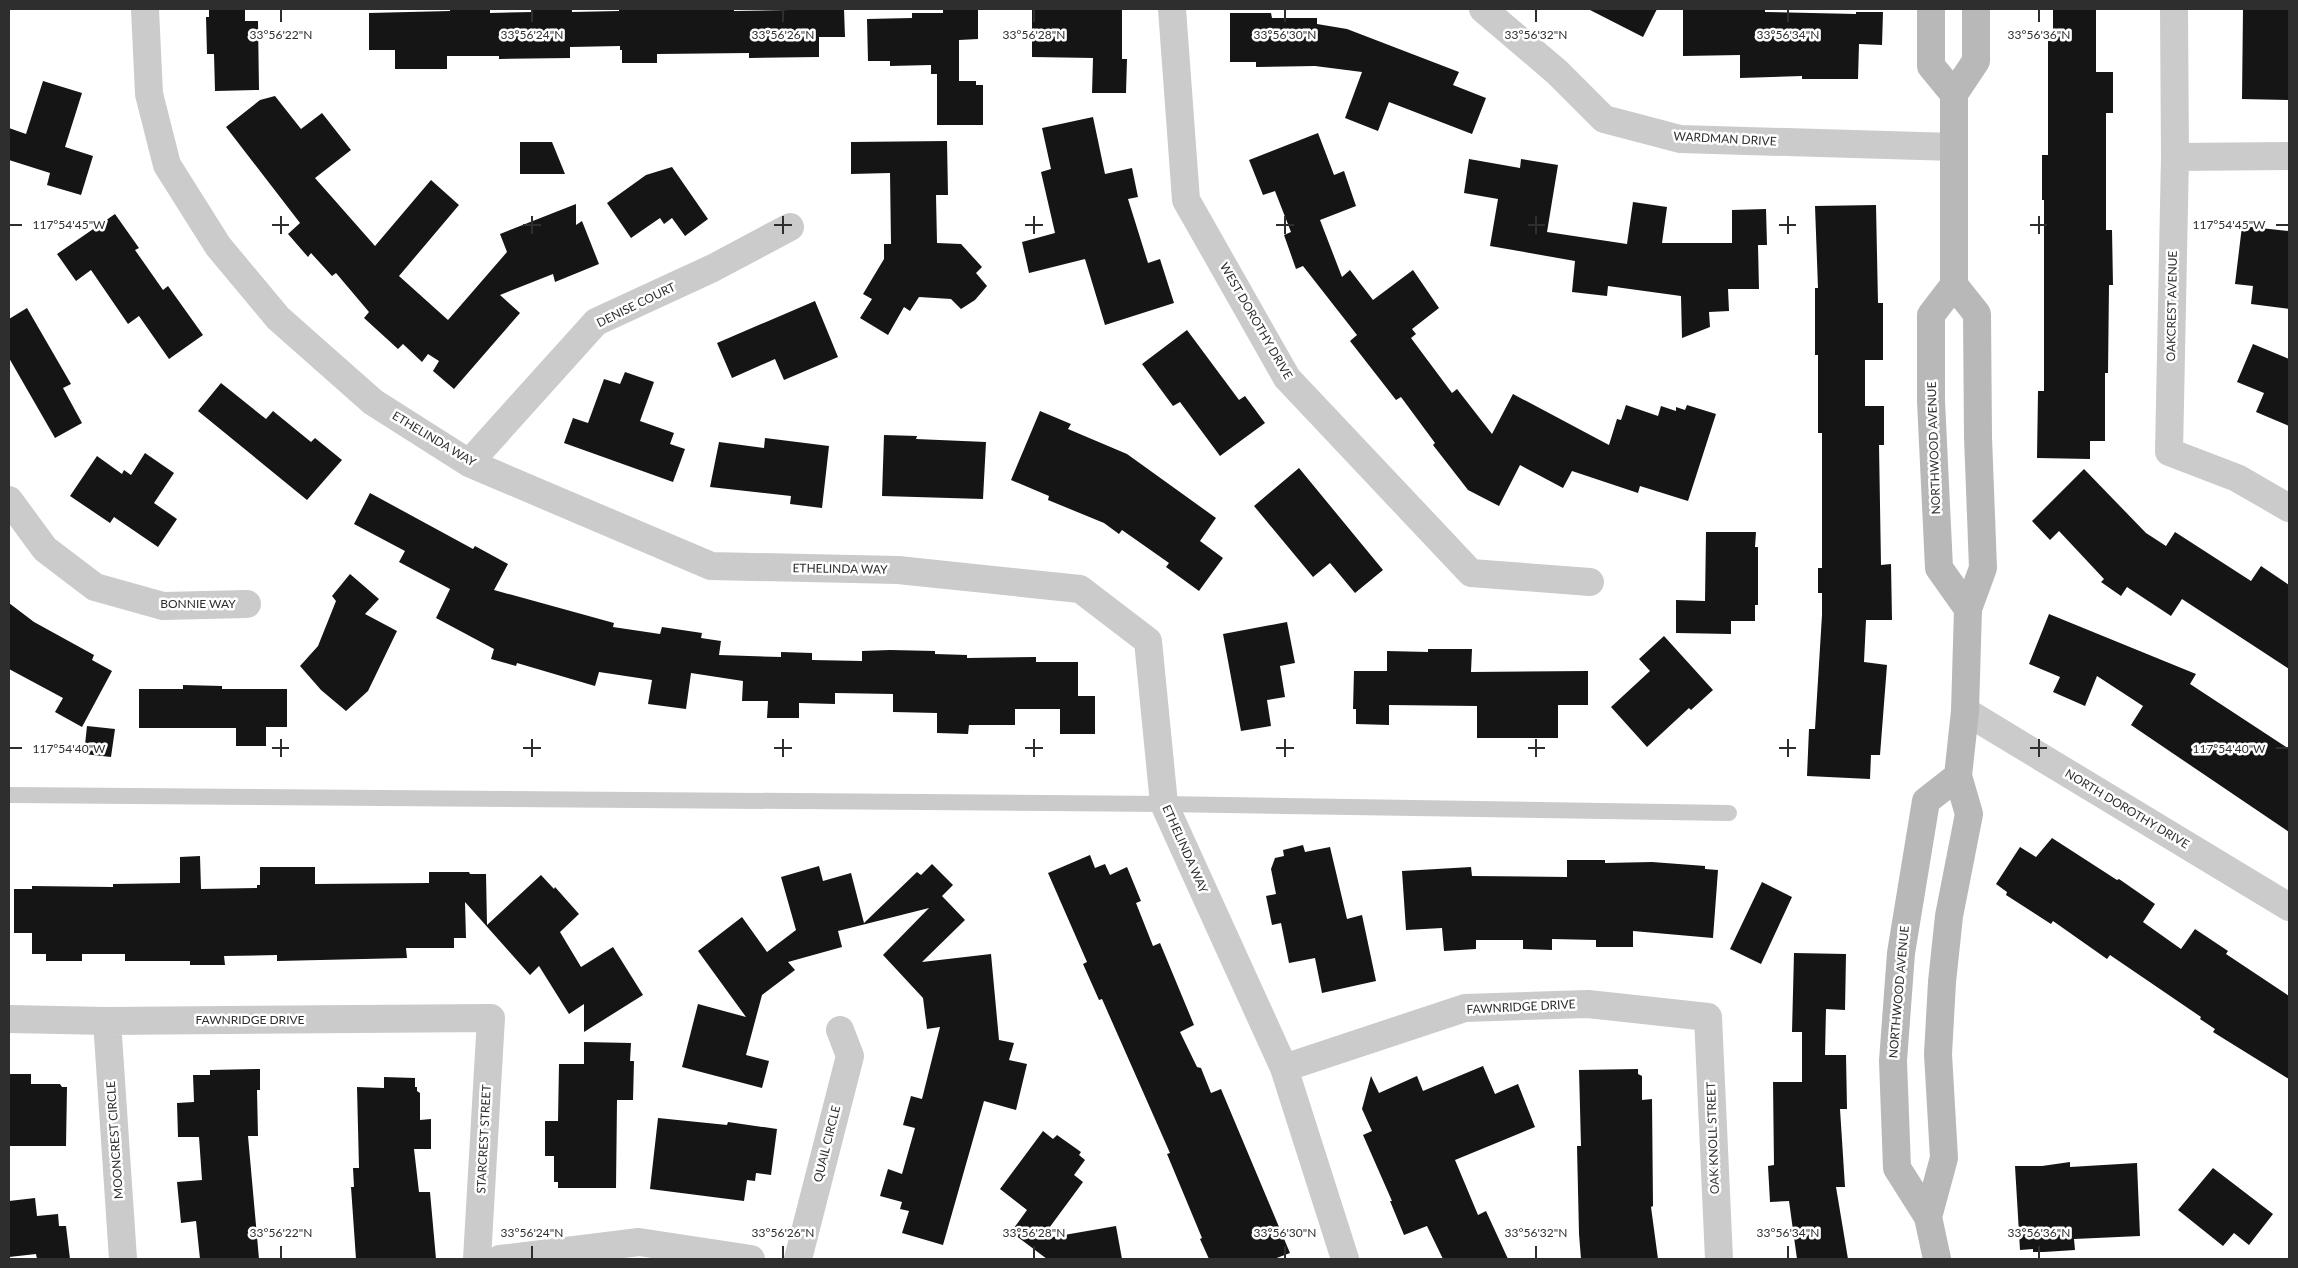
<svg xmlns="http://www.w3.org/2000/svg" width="2298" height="1268" viewBox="0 0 2298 1268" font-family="Lato,sans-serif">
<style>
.building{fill:#151515}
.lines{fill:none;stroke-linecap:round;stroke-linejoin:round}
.lane{stroke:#cbcbcb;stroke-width:16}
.street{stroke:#cbcbcb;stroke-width:28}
.secondary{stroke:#b8b8b8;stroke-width:28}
.ticks{fill:none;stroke:#2e2e2e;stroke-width:2}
.labels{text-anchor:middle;stroke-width:5;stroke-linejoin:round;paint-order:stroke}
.street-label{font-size:12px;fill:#2e2e2e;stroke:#fff}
.ticks-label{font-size:12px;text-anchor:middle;fill:#2e2e2e;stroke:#fff;stroke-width:5;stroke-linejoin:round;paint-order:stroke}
</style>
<rect width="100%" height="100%" fill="#fff"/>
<!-- building -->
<path class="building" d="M 209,9 L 245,9 L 245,21 L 258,21 L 259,90 L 215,91 L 214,54 L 207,54 L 206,17 L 209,17 Z
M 450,9 L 490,9 L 490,13 L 533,12 L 533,9 L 572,9 L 572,12 L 619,11 L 619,9 L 734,9 L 734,11 L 844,9 L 845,37 L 819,37 L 819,57 L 749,58 L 749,53 L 657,54 L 657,63 L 622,63 L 622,50 L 620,50 L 620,46 L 570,47 L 570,58 L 499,59 L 499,56 L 447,56 L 447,69 L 395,69 L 395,50 L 369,50 L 369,13 L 450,11 Z
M 943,9 L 978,9 L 978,39 L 959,40 L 959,81 L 976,81 L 976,85 L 983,85 L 983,125 L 937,125 L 937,74 L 931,74 L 931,65 L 890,66 L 890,61 L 868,61 L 867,19 L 912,18 L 912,13 L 943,13 Z
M 1032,9 L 1122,9 L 1122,59 L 1127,59 L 1126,93 L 1092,93 L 1093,58 L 1032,57 Z
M 1588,9 L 1657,9 L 1643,37 Z
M 1683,9 L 1765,9 L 1765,12 L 1856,14 L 1856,12 L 1883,12 L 1882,45 L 1859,44 L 1858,79 L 1802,79 L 1802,76 L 1740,78 L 1740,55 L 1683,56 Z
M 2053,9 L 2096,9 L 2096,72 L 2113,72 L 2113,113 L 2106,113 L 2106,230 L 2112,230 L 2113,285 L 2109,285 L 2108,373 L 2105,373 L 2105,441 L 2090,441 L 2090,459 L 2037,458 L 2038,391 L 2044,391 L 2044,200 L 2042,200 L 2042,155 L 2048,155 L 2048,41 L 2053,41 Z
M 2243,9 L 2289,9 L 2289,100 L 2242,99 Z
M 1230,13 L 1271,13 L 1272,18 L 1317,18 L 1317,24 L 1347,29 L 1459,72 L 1453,85 L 1486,98 L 1472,134 L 1389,102 L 1378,131 L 1345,118 L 1362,72 L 1315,66 L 1256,67 L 1256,62 L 1230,62 Z
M 43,81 L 82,93 L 65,147 L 93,156 L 81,195 L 47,185 L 50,173 L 9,160 L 9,128 L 26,134 Z
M 275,96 L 301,129 L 322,113 L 351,150 L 315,178 L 375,246 L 431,180 L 459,205 L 399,276 L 448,320 L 507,252 L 500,234 L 576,204 L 576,225 L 582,221 L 599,264 L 555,282 L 553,274 L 500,295 L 520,313 L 454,389 L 433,371 L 439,361 L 428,354 L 422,362 L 403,344 L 398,349 L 364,318 L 369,312 L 336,273 L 332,276 L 311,253 L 308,257 L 288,234 L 300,223 L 226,127 L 260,100 Z
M 1093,117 L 1105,174 L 1132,168 L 1138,197 L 1128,199 L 1148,263 L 1160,259 L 1174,303 L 1105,325 L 1085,259 L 1029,273 L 1022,242 L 1055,233 L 1041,172 L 1051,169 L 1042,128 Z
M 1318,133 L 1334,175 L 1344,171 L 1356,206 L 1320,220 L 1342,277 L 1350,270 L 1373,300 L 1413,270 L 1439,308 L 1412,329 L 1416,334 L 1411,338 L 1452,393 L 1457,389 L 1492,434 L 1513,394 L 1609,445 L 1617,419 L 1621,420 L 1626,405 L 1658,416 L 1661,406 L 1676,411 L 1676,407 L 1685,410 L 1687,405 L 1716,414 L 1688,501 L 1640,486 L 1638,493 L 1572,471 L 1563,488 L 1520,465 L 1499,506 L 1468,490 L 1433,445 L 1435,443 L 1401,397 L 1396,400 L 1350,341 L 1357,335 L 1303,266 L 1296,269 L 1284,235 L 1291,232 L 1275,191 L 1263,195 L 1249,160 Z
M 947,141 L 948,195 L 936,195 L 937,243 L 961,244 L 982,267 L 976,273 L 987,286 L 975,300 L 961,309 L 951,299 L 919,297 L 910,311 L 904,307 L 888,335 L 860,318 L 872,299 L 863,294 L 884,259 L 884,244 L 891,244 L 890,173 L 851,174 L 851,142 Z
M 520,142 L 552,142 L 565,174 L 520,174 Z
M 1469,159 L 1520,168 L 1521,159 L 1558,165 L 1547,232 L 1627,244 L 1633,202 L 1667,207 L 1662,243 L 1732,243 L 1732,210 L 1766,209 L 1767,245 L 1758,245 L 1759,289 L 1728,289 L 1729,311 L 1709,312 L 1710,327 L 1682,338 L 1681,296 L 1608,286 L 1607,296 L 1572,292 L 1575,261 L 1490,246 L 1498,199 L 1464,193 Z
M 672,167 L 708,219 L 685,236 L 672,218 L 664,224 L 660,218 L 631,238 L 607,203 L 646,175 Z
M 1876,205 L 1878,303 L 1883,303 L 1883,360 L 1865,360 L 1865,406 L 1884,406 L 1884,445 L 1879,445 L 1881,565 L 1891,564 L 1892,620 L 1866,620 L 1864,662 L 1887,665 L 1880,755 L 1871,755 L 1870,779 L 1807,776 L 1809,729 L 1815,729 L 1822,615 L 1822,593 L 1818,593 L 1818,568 L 1822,568 L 1822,433 L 1818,433 L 1818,355 L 1815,355 L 1815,288 L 1818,288 L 1815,206 Z
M 115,214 L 139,248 L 135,250 L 163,290 L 168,286 L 203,335 L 169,359 L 139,316 L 128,324 L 91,270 L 76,281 L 57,254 Z
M 2242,226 L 2289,231 L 2289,309 L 2251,304 L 2253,286 L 2235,284 Z
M 815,301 L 838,357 L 784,380 L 775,359 L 732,378 L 717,343 Z
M 27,308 L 71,384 L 63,388 L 82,423 L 55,438 L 9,358 L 9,319 Z
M 1187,330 L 1239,400 L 1245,396 L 1265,423 L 1220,456 L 1180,402 L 1173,406 L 1142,364 Z
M 2253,344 L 2289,359 L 2289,426 L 2256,412 L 2264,393 L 2237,382 Z
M 625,372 L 654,382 L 640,421 L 674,433 L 670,444 L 685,449 L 673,482 L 564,443 L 573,418 L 588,423 L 604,379 L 620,384 Z
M 221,383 L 266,419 L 273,411 L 311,442 L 315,438 L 342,460 L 307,500 L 198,411 Z
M 1040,411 L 1071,424 L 1068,429 L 1127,454 L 1216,518 L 1200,541 L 1223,558 L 1199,591 L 1166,567 L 1169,563 L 1122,530 L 1119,534 L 1104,523 L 1048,500 L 1049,496 L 1011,480 Z
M 884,435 L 917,436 L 916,439 L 986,442 L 983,499 L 882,496 Z
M 765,438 L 829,446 L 822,508 L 790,504 L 791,496 L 710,487 L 719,442 L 764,448 Z
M 145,453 L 174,473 L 154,503 L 177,519 L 158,547 L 114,517 L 110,523 L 70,496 L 97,456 L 122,474 L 124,470 L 131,475 Z
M 1299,468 L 1383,570 L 1355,593 L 1330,563 L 1313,577 L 1254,506 Z
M 2084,469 L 2146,533 L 2166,546 L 2175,532 L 2251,581 L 2261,566 L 2289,585 L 2289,669 L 2182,599 L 2171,616 L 2127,587 L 2121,596 L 2101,582 L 2104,579 L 2059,531 L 2050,540 L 2032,521 Z
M 370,493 L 473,549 L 475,546 L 508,564 L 494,590 L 614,623 L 613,627 L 660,634 L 662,627 L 702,633 L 701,638 L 721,641 L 719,655 L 781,657 L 781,652 L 812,653 L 812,660 L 862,661 L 862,651 L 890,650 L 935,651 L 935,654 L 967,655 L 967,658 L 1036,657 L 1036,662 L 1078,662 L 1078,696 L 1095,696 L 1095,734 L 1060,734 L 1060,709 L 1015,709 L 1015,725 L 969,725 L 968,734 L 937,733 L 937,713 L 893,712 L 893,694 L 835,693 L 835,704 L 799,703 L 799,718 L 767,718 L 768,701 L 742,701 L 743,681 L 691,673 L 686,709 L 648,704 L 652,680 L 599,672 L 595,686 L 517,663 L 516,666 L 491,659 L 494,649 L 436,618 L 450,589 L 399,562 L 405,551 L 354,524 Z
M 1706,532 L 1756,532 L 1755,547 L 1758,547 L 1758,605 L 1755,605 L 1755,621 L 1731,621 L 1731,634 L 1676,633 L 1676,600 L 1705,601 Z
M 350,574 L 379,599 L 365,614 L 397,631 L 368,691 L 346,711 L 321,690 L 300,666 L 318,646 L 336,601 L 332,596 Z
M 9,603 L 34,622 L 94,655 L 92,660 L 112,671 L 82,727 L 55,712 L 63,698 L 9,669 Z
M 2049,614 L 2196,674 L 2190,684 L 2289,749 L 2289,832 L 2131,725 L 2143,706 L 2097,676 L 2085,706 L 2053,692 L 2060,677 L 2029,664 Z
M 1287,622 L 1295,663 L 1280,666 L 1285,697 L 1267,700 L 1271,726 L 1241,731 L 1223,634 Z
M 1664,636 L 1713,690 L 1691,710 L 1689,708 L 1647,747 L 1611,707 L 1650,671 L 1639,659 Z
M 1428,649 L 1472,649 L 1471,672 L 1588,671 L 1588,705 L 1558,705 L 1558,738 L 1477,738 L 1477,706 L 1389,705 L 1389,725 L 1356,724 L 1356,709 L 1353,709 L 1354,671 L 1387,671 L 1387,651 L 1428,652 Z
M 183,685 L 222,686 L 222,689 L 287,689 L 287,727 L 266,727 L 266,746 L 236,746 L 236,728 L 139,728 L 139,689 L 183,689 Z
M 87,726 L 115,729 L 111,757 L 84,754 Z
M 2052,838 L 2117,880 L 2119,879 L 2155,904 L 2143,922 L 2181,949 L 2195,929 L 2228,951 L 2226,954 L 2289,996 L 2289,1079 L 2213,1032 L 2215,1029 L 2200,1019 L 2201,1017 L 2110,955 L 2107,959 L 2053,921 L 2051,924 L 2006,895 L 2007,892 L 1996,884 L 2020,847 L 2036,857 Z
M 1303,845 L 1305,852 L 1330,847 L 1347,919 L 1362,915 L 1376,981 L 1322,993 L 1315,958 L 1289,963 L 1281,923 L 1272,925 L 1266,896 L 1276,894 L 1271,869 L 1275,858 L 1284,856 L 1283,850 Z
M 1090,855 L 1095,868 L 1105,864 L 1110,875 L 1127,867 L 1141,901 L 1136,903 L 1153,946 L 1160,943 L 1194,1025 L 1180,1032 L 1197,1067 L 1201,1068 L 1211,1093 L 1221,1089 L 1290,1253 L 1274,1259 L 1209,1259 L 1200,1239 L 1202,1238 L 1167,1154 L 1170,1153 L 1102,999 L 1099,1000 L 1083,964 L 1087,962 L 1048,873 Z
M 200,856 L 201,889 L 257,888 L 257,885 L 260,885 L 260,867 L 315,867 L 315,884 L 429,883 L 429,872 L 469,872 L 470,874 L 486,874 L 487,925 L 541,875 L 554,889 L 555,887 L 579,914 L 560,932 L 581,967 L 613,947 L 643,995 L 584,1032 L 584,1004 L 569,1014 L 539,966 L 530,975 L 465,902 L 466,938 L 454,938 L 454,948 L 406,948 L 407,958 L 277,961 L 277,955 L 224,956 L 225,965 L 190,965 L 190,961 L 125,961 L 125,954 L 82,954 L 82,961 L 46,961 L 46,954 L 32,954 L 32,933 L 14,933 L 14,889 L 32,889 L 32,886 L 113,887 L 113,884 L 180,883 L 180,857 Z
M 1567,860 L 1605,860 L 1605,863 L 1652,862 L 1705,866 L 1705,869 L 1718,870 L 1713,938 L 1633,931 L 1633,947 L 1596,947 L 1596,940 L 1552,939 L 1552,950 L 1523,949 L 1523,940 L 1476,940 L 1476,949 L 1444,951 L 1442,928 L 1406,930 L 1402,871 L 1471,867 L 1472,876 L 1567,877 Z
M 932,864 L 953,885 L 942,896 L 965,920 L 922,962 L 991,954 L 999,1040 L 1014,1043 L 1009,1060 L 1027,1064 L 1016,1110 L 984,1101 L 943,1245 L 902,1233 L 909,1211 L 900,1209 L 902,1202 L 880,1196 L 888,1169 L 902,1174 L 915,1128 L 903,1125 L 911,1096 L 922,1099 L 940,1027 L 927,1029 L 923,998 L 883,955 L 929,908 L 838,931 L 842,947 L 788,962 L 795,970 L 762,995 L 746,1055 L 769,1061 L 762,1088 L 682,1067 L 698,1004 L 746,1017 L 698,951 L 742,917 L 767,952 L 796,930 L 781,877 L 819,866 L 823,881 L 851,873 L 864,923 L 917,872 L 921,875 Z
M 1762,882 L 1792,897 L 1761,964 L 1730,949 Z
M 1794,953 L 1846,954 L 1845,1010 L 1826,1009 L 1825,1055 L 1846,1055 L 1847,1109 L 1840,1109 L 1845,1187 L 1836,1187 L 1848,1259 L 1797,1259 L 1789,1201 L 1770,1202 L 1768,1166 L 1774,1165 L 1773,1082 L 1802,1082 L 1802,1032 L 1792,1032 Z
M 584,1042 L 631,1043 L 630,1061 L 634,1061 L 633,1100 L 617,1100 L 616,1188 L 558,1188 L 558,1182 L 554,1182 L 554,1156 L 545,1156 L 545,1121 L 558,1121 L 559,1064 L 584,1064 Z
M 1483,1066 L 1495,1094 L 1518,1084 L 1535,1127 L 1455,1160 L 1478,1215 L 1486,1211 L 1508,1259 L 1443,1259 L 1427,1226 L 1404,1235 L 1390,1201 L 1392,1201 L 1363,1135 L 1372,1131 L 1362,1109 L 1371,1076 L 1379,1093 L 1417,1076 L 1423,1091 Z
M 260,1069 L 260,1090 L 257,1090 L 258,1136 L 248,1136 L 259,1259 L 200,1259 L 196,1221 L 181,1223 L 177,1182 L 202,1180 L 199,1137 L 178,1137 L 177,1103 L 194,1102 L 193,1075 L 210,1075 L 210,1070 Z
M 1638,1069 L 1638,1074 L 1642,1076 L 1642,1100 L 1652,1099 L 1653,1206 L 1651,1207 L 1658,1259 L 1581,1259 L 1579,1234 L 1577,1146 L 1581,1146 L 1579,1070 Z
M 9,1074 L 31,1074 L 31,1084 L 60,1084 L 62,1087 L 67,1087 L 66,1146 L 9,1146 Z
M 384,1077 L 415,1078 L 415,1087 L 417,1087 L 417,1091 L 420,1093 L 420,1120 L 431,1119 L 431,1149 L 414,1149 L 419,1192 L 430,1192 L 436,1259 L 356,1259 L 351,1187 L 354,1187 L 353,1168 L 359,1168 L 357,1087 L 384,1088 Z
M 658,1118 L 727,1125 L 728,1122 L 777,1129 L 771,1175 L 756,1173 L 755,1181 L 747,1180 L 744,1201 L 650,1189 Z
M 1043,1131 L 1053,1139 L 1057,1135 L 1081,1152 L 1079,1155 L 1085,1160 L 1074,1175 L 1083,1182 L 1041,1239 L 1116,1226 L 1122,1259 L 1047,1259 L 1011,1232 L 1027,1210 L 1000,1189 Z
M 2070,1162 L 2070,1167 L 2137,1163 L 2140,1236 L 2074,1239 L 2075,1250 L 2044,1252 L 2033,1252 L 2033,1249 L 2020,1250 L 2015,1166 L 2042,1166 Z
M 2213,1168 L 2273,1214 L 2249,1245 L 2234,1233 L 2223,1246 L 2178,1210 Z
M 35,1198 L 37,1216 L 58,1214 L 59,1226 L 66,1226 L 70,1259 L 37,1259 L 36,1254 L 9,1257 L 9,1201 Z"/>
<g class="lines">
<!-- lane -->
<path class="lane" d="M 9,795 L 1164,804 L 1729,813"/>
<!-- street -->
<path class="street" d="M 145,9 L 149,94 L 167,165 L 218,246 L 278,318 L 373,402 L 469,463 L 711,566 L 898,570 L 1080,589 L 1148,641 L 1164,804 L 1284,1068 L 1345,1259
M 1172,9 L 1186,200 L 1287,378 L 1471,573 L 1590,582
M 1483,9 L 1557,72 L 1604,119 L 1680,139 L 1954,147
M 2174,9 L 2175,157 L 2169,452 L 2237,478 L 2289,508
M 2175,157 L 2289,156
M 469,463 L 596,322 L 713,268 L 790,227
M 9,500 L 45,549 L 95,587 L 163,606 L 247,604
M 1965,711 L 2289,907
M 9,1019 L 107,1021 L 491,1018 L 477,1259
M 107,1021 L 123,1259
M 1284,1068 L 1465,1008 L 1588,1004 L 1708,1017 L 1719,1259
M 500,1259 L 639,1242 L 751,1259
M 798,1259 L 850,1056 L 840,1030"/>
<!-- secondary -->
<path class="secondary" d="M 1931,9 L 1931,66 L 1954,94
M 1968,609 L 1939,568 L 1931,401 L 1931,315 L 1954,285 L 1954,94 L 1976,61 L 1976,9
M 1928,1217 L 1944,1158 L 1938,1054 L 1942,982 L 1949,916 L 1969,814 L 1958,776 L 1965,711 L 1968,609 L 1983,568 L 1978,437 L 1977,314 L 1954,285
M 1937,1259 L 1928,1217 L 1897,1168 L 1893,1061 L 1901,953 L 1926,801 L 1958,776"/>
</g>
<!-- ticks -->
<path class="ticks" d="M 281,10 L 281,22M 532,10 L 532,22M 783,10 L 783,22M 1034,10 L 1034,22M 1285,10 L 1285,22M 1536,10 L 1536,22M 1788,10 L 1788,22M 2039,10 L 2039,22M 281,216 L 281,234M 532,216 L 532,234M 783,216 L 783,234M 1034,216 L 1034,234M 1285,216 L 1285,234M 1536,216 L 1536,234M 1788,216 L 1788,234M 2039,216 L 2039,234M 10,225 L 22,225M 272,225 L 289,225M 523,225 L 541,225M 774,225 L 792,225M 1025,225 L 1043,225M 1276,225 L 1294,225M 1528,225 L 1545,225M 1779,225 L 1796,225M 2030,225 L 2047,225M 2276,225 L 2288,225M 281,739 L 281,757M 532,739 L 532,757M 783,739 L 783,757M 1034,739 L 1034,757M 1285,739 L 1285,757M 1536,739 L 1536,757M 1788,739 L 1788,757M 2039,739 L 2039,757M 10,748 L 22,748M 272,748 L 289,748M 523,748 L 541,748M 774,748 L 792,748M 1025,748 L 1043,748M 1276,748 L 1294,748M 1528,748 L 1545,748M 1779,748 L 1796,748M 2030,748 L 2047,748M 2276,748 L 2288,748M 281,1246 L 281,1258M 532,1246 L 532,1258M 783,1246 L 783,1258M 1034,1246 L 1034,1258M 1285,1246 L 1285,1258M 1536,1246 L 1536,1258M 1788,1246 L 1788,1258M 2039,1246 L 2039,1258"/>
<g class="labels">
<!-- street labels -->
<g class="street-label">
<text transform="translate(1725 139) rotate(3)" y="4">WARDMAN DRIVE</text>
<text transform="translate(636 305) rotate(-26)" y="4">DENISE COURT</text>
<text transform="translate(2172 306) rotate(-89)" y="4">OAKCREST AVENUE</text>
<text transform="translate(1256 321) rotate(60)" y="4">WEST DOROTHY DRIVE</text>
<text transform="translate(434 439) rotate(31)" y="4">ETHELINDA WAY</text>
<text transform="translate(1934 448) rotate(-92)" y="4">NORTHWOOD AVENUE</text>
<text transform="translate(840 569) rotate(1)" y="4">ETHELINDA WAY</text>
<text x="198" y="608">BONNIE WAY</text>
<text transform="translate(2127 809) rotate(31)" y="4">NORTH DOROTHY DRIVE</text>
<text transform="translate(1185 849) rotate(66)" y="4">ETHELINDA WAY</text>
<text transform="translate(1899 992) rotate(-85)" y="4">NORTHWOOD AVENUE</text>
<text transform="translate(1521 1007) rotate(-3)" y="4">FAWNRIDGE DRIVE</text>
<text x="250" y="1024">FAWNRIDGE DRIVE</text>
<text transform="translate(1713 1138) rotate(-92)" y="4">OAK KNOLL STREET</text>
<text transform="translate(484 1139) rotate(-87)" y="4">STARCREST STREET</text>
<text transform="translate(115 1140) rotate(-94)" y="4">MOONCREST CIRCLE</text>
<text transform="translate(827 1144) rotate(-76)" y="4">QUAIL CIRCLE</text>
</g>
</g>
<g class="ticks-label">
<text x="281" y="39">33°56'22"N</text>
<text x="532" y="39">33°56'24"N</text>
<text x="783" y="39">33°56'26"N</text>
<text x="1034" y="39">33°56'28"N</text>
<text x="1285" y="39">33°56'30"N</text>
<text x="1536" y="39">33°56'32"N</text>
<text x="1788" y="39">33°56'34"N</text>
<text x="2039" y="39">33°56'36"N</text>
<text x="2229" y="229">117°54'45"W</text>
<text x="69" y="229">117°54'45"W</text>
<text x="2229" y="753">117°54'40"W</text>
<text x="69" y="753">117°54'40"W</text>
<text x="281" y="1237">33°56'22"N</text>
<text x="532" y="1237">33°56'24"N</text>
<text x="783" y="1237">33°56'26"N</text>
<text x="1034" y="1237">33°56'28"N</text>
<text x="1285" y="1237">33°56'30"N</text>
<text x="1536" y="1237">33°56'32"N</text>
<text x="1788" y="1237">33°56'34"N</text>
<text x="2039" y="1237">33°56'36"N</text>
</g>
<!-- border -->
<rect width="2298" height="1268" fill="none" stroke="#2e2e2e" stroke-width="20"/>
</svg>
